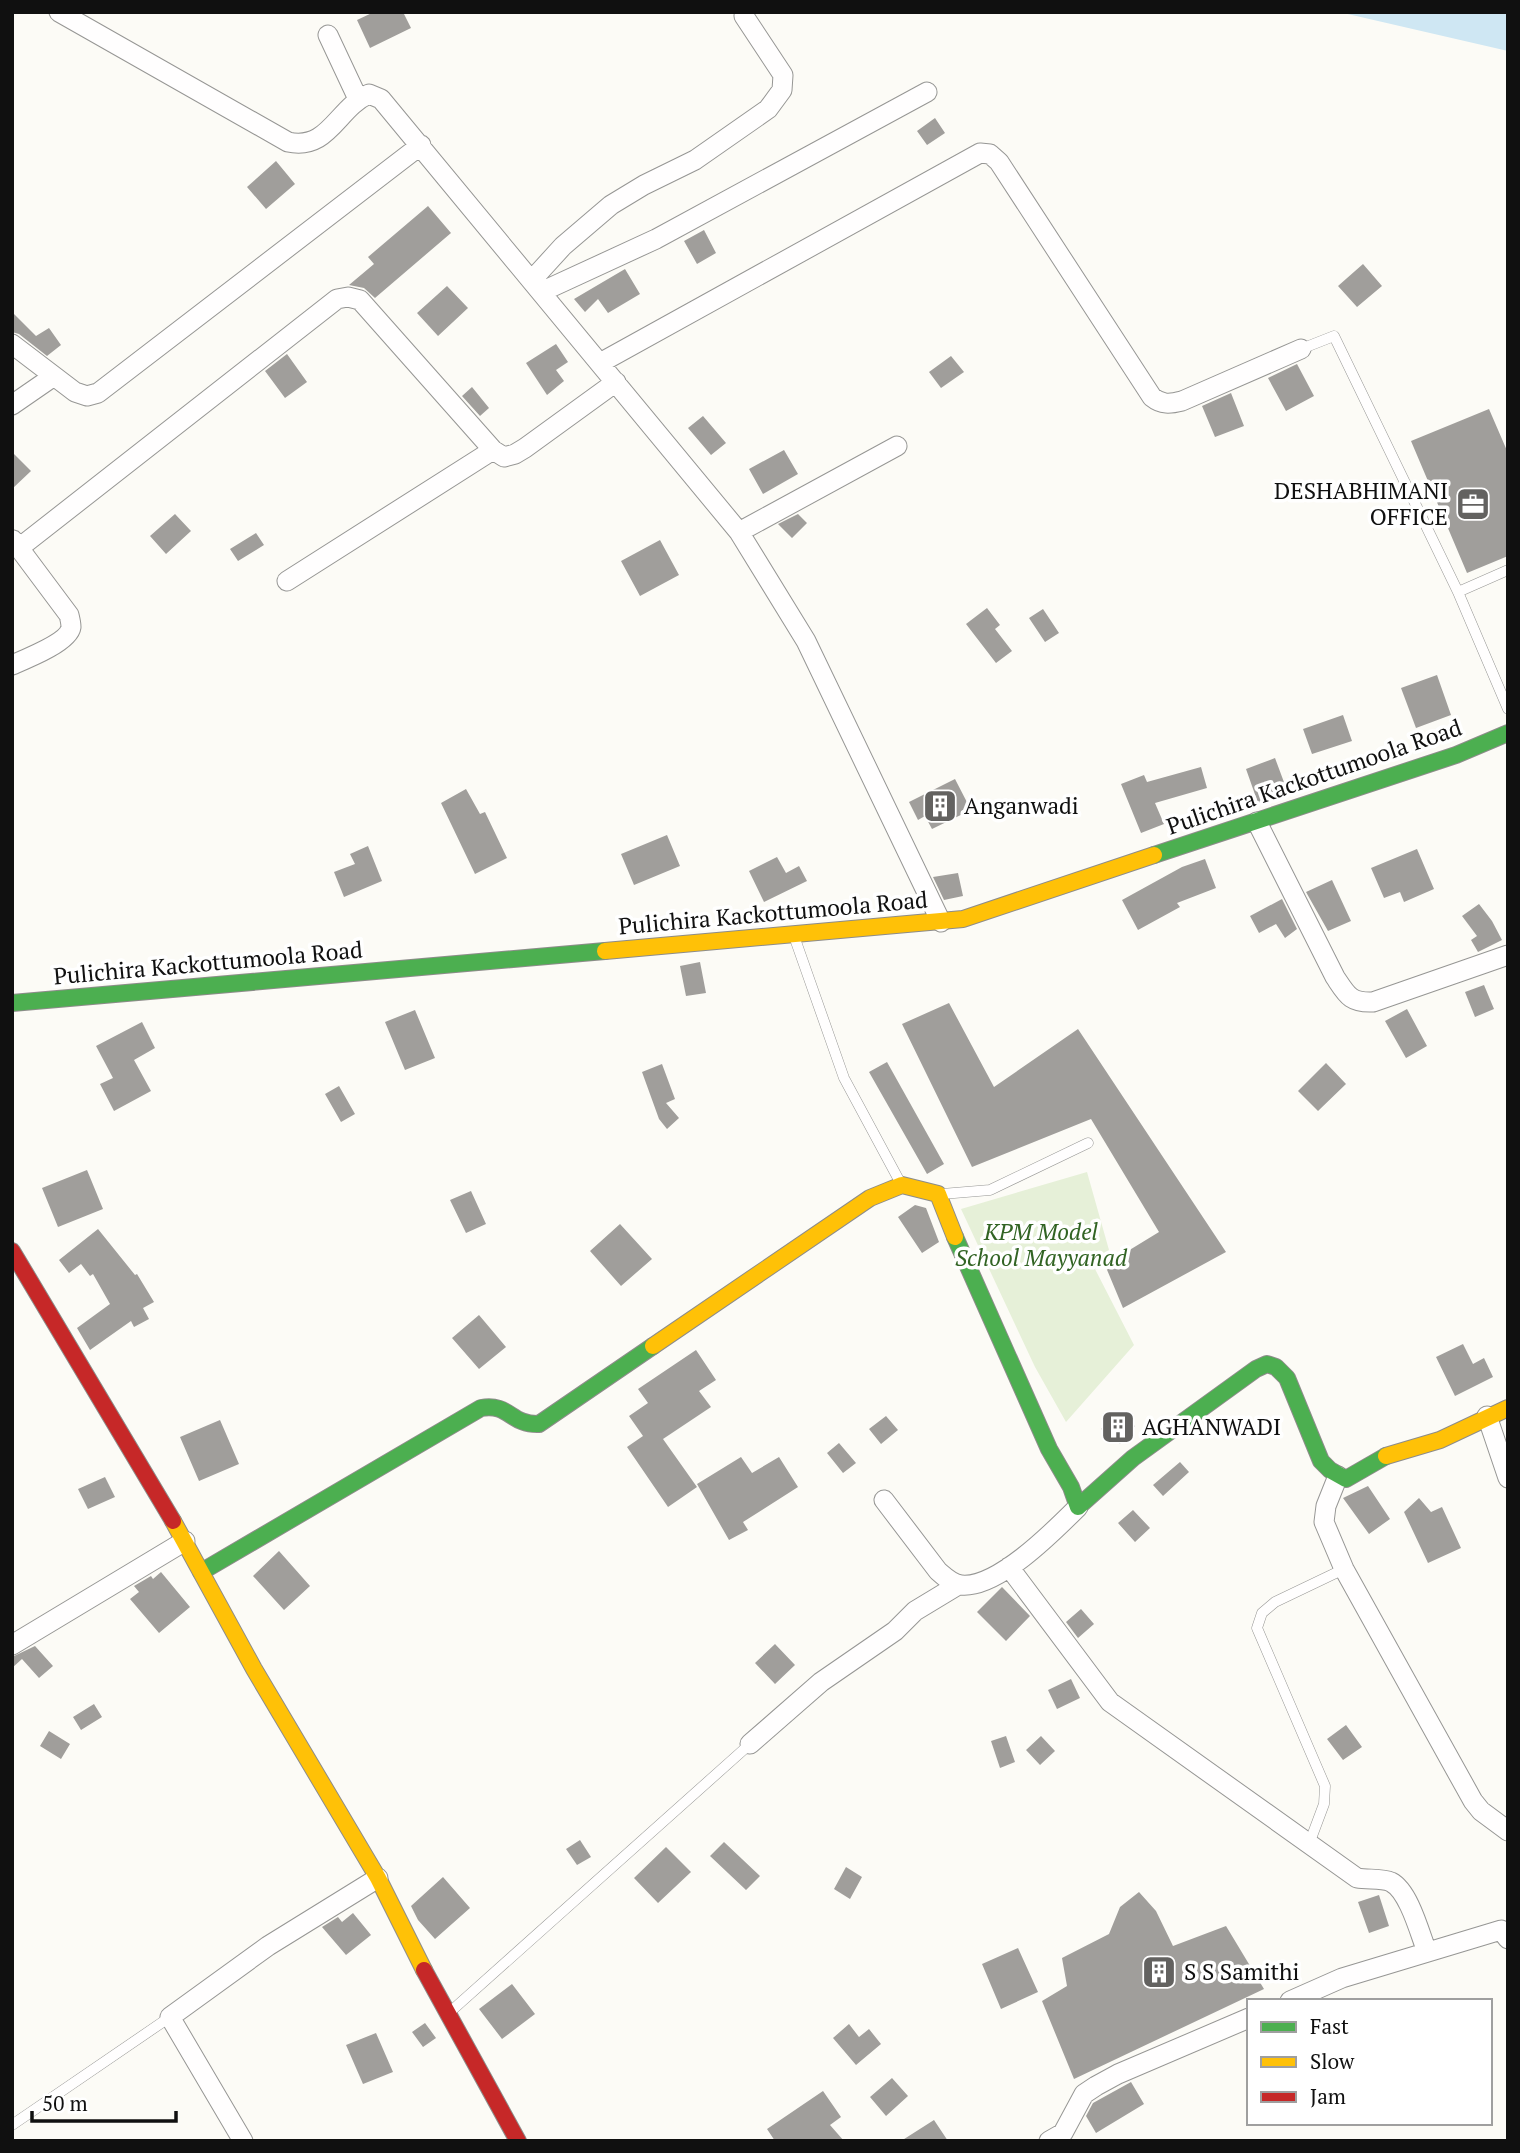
<svg xmlns="http://www.w3.org/2000/svg" width="1520" height="2153" viewBox="0 0 1520 2153" font-family="'PT Serif',serif">
<style>
.green{fill:#e6f0d8}
.water{fill:#cfe7f3}
.building{fill:#a09e9b}
.lines{fill:none;stroke-linecap:round;stroke-linejoin:round}
.lane-casing{stroke:#969694;stroke-width:11}
.street-casing{stroke:#969694;stroke-width:21}
.fast-casing{stroke:#8d8c8a;stroke-width:18}
.slow-casing{stroke:#8d8c8a;stroke-width:18}
.jam-casing{stroke:#8d8c8a;stroke-width:18}
.lane{stroke:#fffefe;stroke-width:10}
.street{stroke:#fffefe;stroke-width:19}
.fast{stroke:#4caf50;stroke-width:16}
.slow{stroke:#ffc107;stroke-width:16}
.jam{stroke:#c62828;stroke-width:16}
.labels{text-anchor:middle;stroke-width:7;stroke-linejoin:round;paint-order:stroke}
.poi-label{font-size:23px;fill:#101010;stroke:#fff;text-anchor:start}
.street-label{font-size:23px;fill:#101010;stroke:#fff}
.park-label{font-size:23px;font-style:italic;fill:#326424;stroke:#fff}
</style>
<rect width="100%" height="100%" fill="#fcfbf6"/>
<!-- green -->
<path class="green" d="M 1087,1172 L 1109,1250 L 1095,1269 L 1134,1345 L 1066,1422 L 1035,1367 L 961,1209 Z"/>
<!-- water -->
<path class="water" d="M 1339,12 L 1508,12 L 1508,51 Z"/>
<!-- building -->
<path class="building" d="M 374,12 L 403,12 L 411,28 L 370,48 L 357,20 Z
M 935,118 L 945,133 L 927,145 L 917,131 Z
M 276,161 L 295,184 L 266,209 L 247,187 Z
M 428,206 L 451,233 L 375,298 L 364,288 L 349,285 L 374,264 L 368,257 Z
M 704,230 L 716,253 L 697,264 L 684,241 Z
M 1363,264 L 1382,286 L 1357,307 L 1338,286 Z
M 625,269 L 640,294 L 608,313 L 598,299 L 585,312 L 574,299 Z
M 447,286 L 468,308 L 438,336 L 417,313 Z
M 12,312 L 36,336 L 49,328 L 61,345 L 47,356 L 19,334 L 12,332 Z
M 556,344 L 568,362 L 556,370 L 564,381 L 547,395 L 526,363 Z
M 287,354 L 307,382 L 285,398 L 265,371 Z
M 951,356 L 964,372 L 941,388 L 929,372 Z
M 1297,364 L 1314,396 L 1286,411 L 1268,378 Z
M 472,387 L 489,408 L 480,416 L 462,396 Z
M 1231,393 L 1244,426 L 1215,437 L 1202,406 Z
M 1489,409 L 1508,453 L 1508,556 L 1467,573 L 1411,441 Z
M 703,416 L 726,443 L 711,455 L 688,428 Z
M 784,450 L 798,474 L 763,494 L 749,469 Z
M 12,452 L 31,471 L 12,489 Z
M 175,514 L 191,531 L 166,554 L 150,536 Z
M 798,514 L 807,523 L 792,538 L 778,524 Z
M 256,533 L 264,545 L 238,561 L 230,549 Z
M 660,540 L 679,575 L 640,596 L 621,561 Z
M 987,608 L 1000,625 L 995,629 L 1012,651 L 996,663 L 966,624 Z
M 1043,609 L 1059,633 L 1045,642 L 1029,618 Z
M 1437,675 L 1451,715 L 1416,728 L 1401,688 Z
M 1343,715 L 1352,741 L 1312,754 L 1303,729 Z
M 1275,758 L 1288,793 L 1258,803 L 1246,769 Z
M 1201,767 L 1207,788 L 1155,803 L 1164,824 L 1141,833 L 1121,784 L 1144,775 L 1147,782 Z
M 955,779 L 971,810 L 932,829 L 925,816 L 918,820 L 909,802 Z
M 466,789 L 480,814 L 485,812 L 507,858 L 475,874 L 441,803 Z
M 667,835 L 680,866 L 634,885 L 621,854 Z
M 368,846 L 382,881 L 344,897 L 334,872 L 355,864 L 350,854 Z
M 1417,849 L 1434,889 L 1404,902 L 1400,892 L 1384,898 L 1371,868 Z
M 777,857 L 786,873 L 799,866 L 807,881 L 764,902 L 749,871 Z
M 1205,859 L 1216,888 L 1177,903 L 1180,907 L 1138,930 L 1122,900 L 1182,867 Z
M 958,873 L 963,896 L 944,900 L 933,877 Z
M 1332,880 L 1351,921 L 1328,931 L 1306,892 Z
M 1282,899 L 1297,929 L 1285,938 L 1276,924 L 1259,933 L 1250,916 Z
M 1479,904 L 1492,921 L 1502,940 L 1478,952 L 1471,940 L 1477,936 L 1462,916 Z
M 700,962 L 706,993 L 686,996 L 680,966 Z
M 1484,985 L 1494,1009 L 1475,1017 L 1465,992 Z
M 949,1003 L 994,1087 L 1078,1029 L 1226,1252 L 1123,1308 L 1105,1265 L 1159,1232 L 1091,1119 L 972,1167 L 902,1024 Z
M 1407,1009 L 1427,1046 L 1406,1058 L 1385,1021 Z
M 415,1010 L 435,1058 L 405,1070 L 385,1022 Z
M 142,1022 L 155,1048 L 134,1060 L 151,1091 L 114,1111 L 100,1084 L 113,1078 L 96,1046 Z
M 887,1062 L 944,1164 L 927,1174 L 869,1072 Z
M 1326,1063 L 1346,1084 L 1318,1111 L 1298,1091 Z
M 662,1064 L 675,1099 L 666,1103 L 679,1118 L 667,1129 L 659,1119 L 642,1072 Z
M 339,1086 L 355,1114 L 341,1122 L 325,1094 Z
M 87,1170 L 103,1209 L 58,1227 L 42,1188 Z
M 471,1191 L 486,1224 L 466,1233 L 450,1200 Z
M 915,1205 L 926,1208 L 939,1242 L 922,1253 L 898,1217 Z
M 620,1224 L 652,1259 L 621,1286 L 590,1251 Z
M 98,1229 L 135,1275 L 137,1274 L 154,1302 L 143,1308 L 149,1319 L 134,1327 L 131,1321 L 90,1350 L 77,1328 L 110,1304 L 93,1274 L 90,1276 L 81,1264 L 69,1273 L 59,1260 Z
M 479,1315 L 506,1347 L 479,1369 L 452,1338 Z
M 1463,1344 L 1473,1364 L 1484,1358 L 1493,1377 L 1455,1396 L 1436,1357 Z
M 696,1350 L 716,1380 L 699,1391 L 711,1407 L 663,1439 L 697,1487 L 668,1507 L 627,1447 L 643,1436 L 629,1416 L 648,1403 L 638,1389 Z
M 1116,1411 L 1135,1426 L 1120,1444 L 1101,1429 Z
M 886,1416 L 898,1430 L 881,1444 L 869,1429 Z
M 220,1420 L 239,1464 L 199,1481 L 180,1437 Z
M 839,1443 L 856,1463 L 843,1473 L 827,1453 Z
M 741,1457 L 752,1473 L 779,1457 L 798,1487 L 743,1522 L 748,1530 L 729,1540 L 697,1484 Z
M 1180,1462 L 1189,1472 L 1163,1496 L 1153,1485 Z
M 105,1477 L 115,1497 L 88,1509 L 78,1489 Z
M 1368,1486 L 1390,1519 L 1369,1534 L 1343,1498 Z
M 1419,1498 L 1431,1512 L 1442,1507 L 1461,1548 L 1428,1563 L 1404,1512 Z
M 1133,1510 L 1150,1528 L 1135,1542 L 1118,1523 Z
M 279,1551 L 310,1586 L 284,1610 L 253,1576 Z
M 161,1572 L 190,1607 L 159,1633 L 130,1599 L 139,1592 L 134,1586 L 151,1576 L 153,1579 Z
M 1002,1587 L 1030,1616 L 1006,1641 L 977,1612 Z
M 1081,1609 L 1094,1624 L 1078,1638 L 1066,1622 Z
M 775,1644 L 795,1665 L 775,1684 L 755,1663 Z
M 35,1646 L 53,1666 L 39,1678 L 22,1659 L 12,1668 L 12,1657 Z
M 1071,1679 L 1080,1698 L 1057,1709 L 1048,1690 Z
M 94,1704 L 102,1717 L 81,1730 L 73,1717 Z
M 1346,1725 L 1362,1747 L 1343,1760 L 1327,1739 Z
M 49,1731 L 70,1744 L 61,1759 L 40,1746 Z
M 1006,1736 L 1015,1762 L 1000,1768 L 991,1741 Z
M 1041,1736 L 1055,1751 L 1040,1765 L 1026,1750 Z
M 580,1840 L 591,1857 L 577,1865 L 566,1849 Z
M 724,1842 L 760,1876 L 746,1890 L 710,1856 Z
M 666,1847 L 691,1872 L 658,1903 L 634,1878 Z
M 846,1867 L 862,1877 L 850,1899 L 834,1889 Z
M 443,1877 L 470,1908 L 435,1939 L 418,1920 L 411,1906 Z
M 1139,1892 L 1156,1911 L 1173,1946 L 1226,1926 L 1264,1989 L 1074,2079 L 1042,2001 L 1067,1986 L 1062,1958 L 1109,1934 L 1120,1907 Z
M 1379,1895 L 1389,1926 L 1369,1933 L 1358,1902 Z
M 353,1913 L 371,1935 L 346,1955 L 322,1927 L 338,1917 L 342,1922 Z
M 1018,1948 L 1038,1992 L 1001,2009 L 982,1964 Z
M 512,1984 L 535,2014 L 502,2039 L 479,2009 Z
M 425,2023 L 436,2038 L 423,2047 L 412,2032 Z
M 849,2024 L 859,2037 L 869,2029 L 881,2044 L 856,2065 L 833,2038 Z
M 376,2033 L 393,2072 L 363,2084 L 346,2045 Z
M 892,2078 L 908,2096 L 886,2116 L 870,2097 Z
M 1131,2082 L 1144,2104 L 1096,2133 L 1086,2116 L 1093,2103 Z
M 823,2091 L 841,2117 L 830,2125 L 844,2141 L 775,2141 L 767,2129 Z
M 934,2120 L 948,2141 L 901,2141 Z"/>
<g class="lines">
<!-- lane casing -->
<g class="lane-casing">
<path id="lane" d="M 1301,349 L 1334,336 L 1458,592 L 1508,570
M 1458,592 L 1508,709
M 794,936 L 844,1078 L 900,1182
M 942,1194 L 990,1190 L 1088,1143
M 1309,1844 L 1324,1804 L 1325,1786 L 1257,1628 L 1262,1613 L 1275,1602 L 1344,1569
M 450,2012 L 750,1744
M 12,2125 L 170,2017"/>
</g>
<!-- street casing -->
<g class="street-casing">
<path id="street" d="M 59,12 L 288,142 C 329,151 337,108 369,94 L 381,99 L 739,532 L 806,641 L 941,922
M 328,35 L 358,99
M 532,280 L 563,246 L 611,205 L 644,185 L 695,160 L 768,109 L 782,90 L 783,75 L 744,16
M 541,292 L 656,239 L 927,92
M 12,344 L 75,392 L 87,396 L 98,393 L 421,145
M 600,363 L 980,153 L 990,154 L 999,162 L 1152,397 C 1162,405 1170,404 1182,401 L 1301,349
M 12,405 L 54,376
M 739,532 L 897,446
M 19,548 L 337,299 L 348,297 L 360,300 L 493,450 L 504,457 L 515,454 L 525,448 L 616,382
M 287,581 L 493,450
M 12,665 C 26,659 69,642 71,627 C 71,623 70,619 69,615 L 13,540
M 1257,822 L 1335,977 C 1347,995 1350,1003 1373,1002 L 1508,955
M 1487,1416 L 1508,1478
M 1338,1476 L 1326,1506 L 1324,1522 L 1344,1569 L 1473,1801 L 1481,1811 L 1508,1831
M 884,1500 L 938,1571 C 945,1577 952,1584 961,1585 C 997,1589 1054,1531 1078,1507
M 1009,1567 L 1110,1702 L 1357,1878 C 1368,1880 1382,1878 1391,1882 C 1409,1891 1420,1934 1427,1952
M 12,1645 L 185,1541
M 750,1744 L 821,1682 L 895,1631 L 915,1611 L 958,1585
M 1290,2001 L 1342,1978 L 1501,1930 L 1508,1939
M 243,2141 L 170,2017 L 268,1946 L 378,1878
M 1049,2141 L 1063,2133 L 1084,2094 L 1096,2086 L 1118,2074 L 1249,2018"/>
</g>
<!-- fast casing -->
<g class="fast-casing">
<path id="fast" d="M 1154,855 L 1456,755 L 1508,733
M 12,1003 L 605,951
M 955,1237 L 1049,1449 L 1071,1487 L 1078,1507 L 1133,1458 L 1256,1369 L 1267,1364 L 1276,1367 L 1287,1378 L 1321,1461 L 1330,1470 L 1346,1479 L 1386,1456
M 201,1572 L 481,1408 C 510,1403 510,1425 539,1424 L 653,1346"/>
</g>
<!-- slow casing -->
<g class="slow-casing">
<path id="slow" d="M 605,951 L 963,919 L 1154,855
M 653,1346 L 870,1198 L 902,1185 L 938,1194 L 955,1237
M 1386,1456 L 1440,1440 L 1508,1408
M 173,1521 L 254,1669 L 378,1878 L 424,1970"/>
</g>
<!-- jam casing -->
<g class="jam-casing">
<path id="jam" d="M 12,1251 L 173,1521
M 424,1970 L 518,2141"/>
</g>
<!-- lane -->
<use href="#lane" class="lane"/>
<!-- street -->
<use href="#street" class="street"/>
<!-- fast -->
<use href="#fast" class="fast"/>
<!-- slow -->
<use href="#slow" class="slow"/>
<!-- jam -->
<use href="#jam" class="jam"/>
</g>
<!-- icons -->
<defs>
<g id="office-square" transform="scale(1.75)"><rect x="-9" y="-9" width="18" height="18" rx="4" fill="#636260" stroke="#fff"/><path d="M-6-3h4V-5.5h4V-3h4V5H-6ZM-1-4.5V-3h2v-1.5ZM-6 0V1H6V0Z" fill="#fff"/></g>
<g id="building-square" transform="scale(1.75)"><rect x="-9" y="-9" width="18" height="18" rx="4" fill="#636260" stroke="#fff"/><path d="M-4-6H4V6H1V3H-1V6H-4ZM-2.5-4.3h1.7v1.8h-1.7ZM.8-4.3h1.7v1.8H.8ZM-2.5-1h1.7V.8h-1.7ZM.8-1h1.7V.8H.8Z" fill="#fff"/></g>
</defs>
<g fill-rule="evenodd">
<use href="#office-square" x="1473" y="504"/>
<use href="#building-square" x="940" y="806"/>
<use href="#building-square" x="1118" y="1427"/>
<use href="#building-square" x="1159" y="1972"/>
</g>
<g class="labels">
<!-- poi labels -->
<g class="poi-label">
<text x="1448" y="499" text-anchor="end">DESHABHIMANI<tspan x="1448" dy="26">OFFICE</tspan></text>
<text x="964" y="814">Anganwadi</text>
<text x="1142" y="1435">AGHANWADI</text>
<text x="1184" y="1980">S S Samithi</text>
</g>
<!-- street labels -->
<g class="street-label">
<text transform="translate(1314 777) rotate(-19)" y="8">Pulichira Kackottumoola Road</text>
<text transform="translate(773 913) rotate(-5)" y="8">Pulichira Kackottumoola Road</text>
<text transform="translate(208 963) rotate(-5)" y="8">Pulichira Kackottumoola Road</text>
</g>
<!-- park labels -->
<g class="park-label">
<text x="1041" y="1240">KPM Model<tspan x="1041" dy="26">School Mayyanad</tspan></text>
</g>
</g>
<!-- border -->
<rect width="1520" height="2153" fill="none" stroke="#101010" stroke-width="28"/>
<!-- legend -->
<rect x="1247" y="1999" width="245" height="126" fill="#ffffff" stroke="#9f9f9f" stroke-width="2"/>
<rect x="1261" y="2022" width="35" height="10" fill="#4caf50" stroke="#9f9f9f" stroke-width="2"/>
<text x="1310" y="2034" font-size="21" fill="#101010">Fast</text>
<rect x="1261" y="2057" width="35" height="10" fill="#ffc107" stroke="#9f9f9f" stroke-width="2"/>
<text x="1310" y="2069" font-size="21" fill="#101010">Slow</text>
<rect x="1261" y="2092" width="35" height="10" fill="#c62828" stroke="#9f9f9f" stroke-width="2"/>
<text x="1310" y="2104" font-size="21" fill="#101010">Jam</text>
<!-- scale -->
<path d="M32 2111v10h144v-10" fill="none" stroke="#101010" stroke-width="3.5"/>
<text x="42" y="2111" font-size="21" fill="#101010" stroke="#ffffff" stroke-width="5" paint-order="stroke">50 m</text>
</svg>
